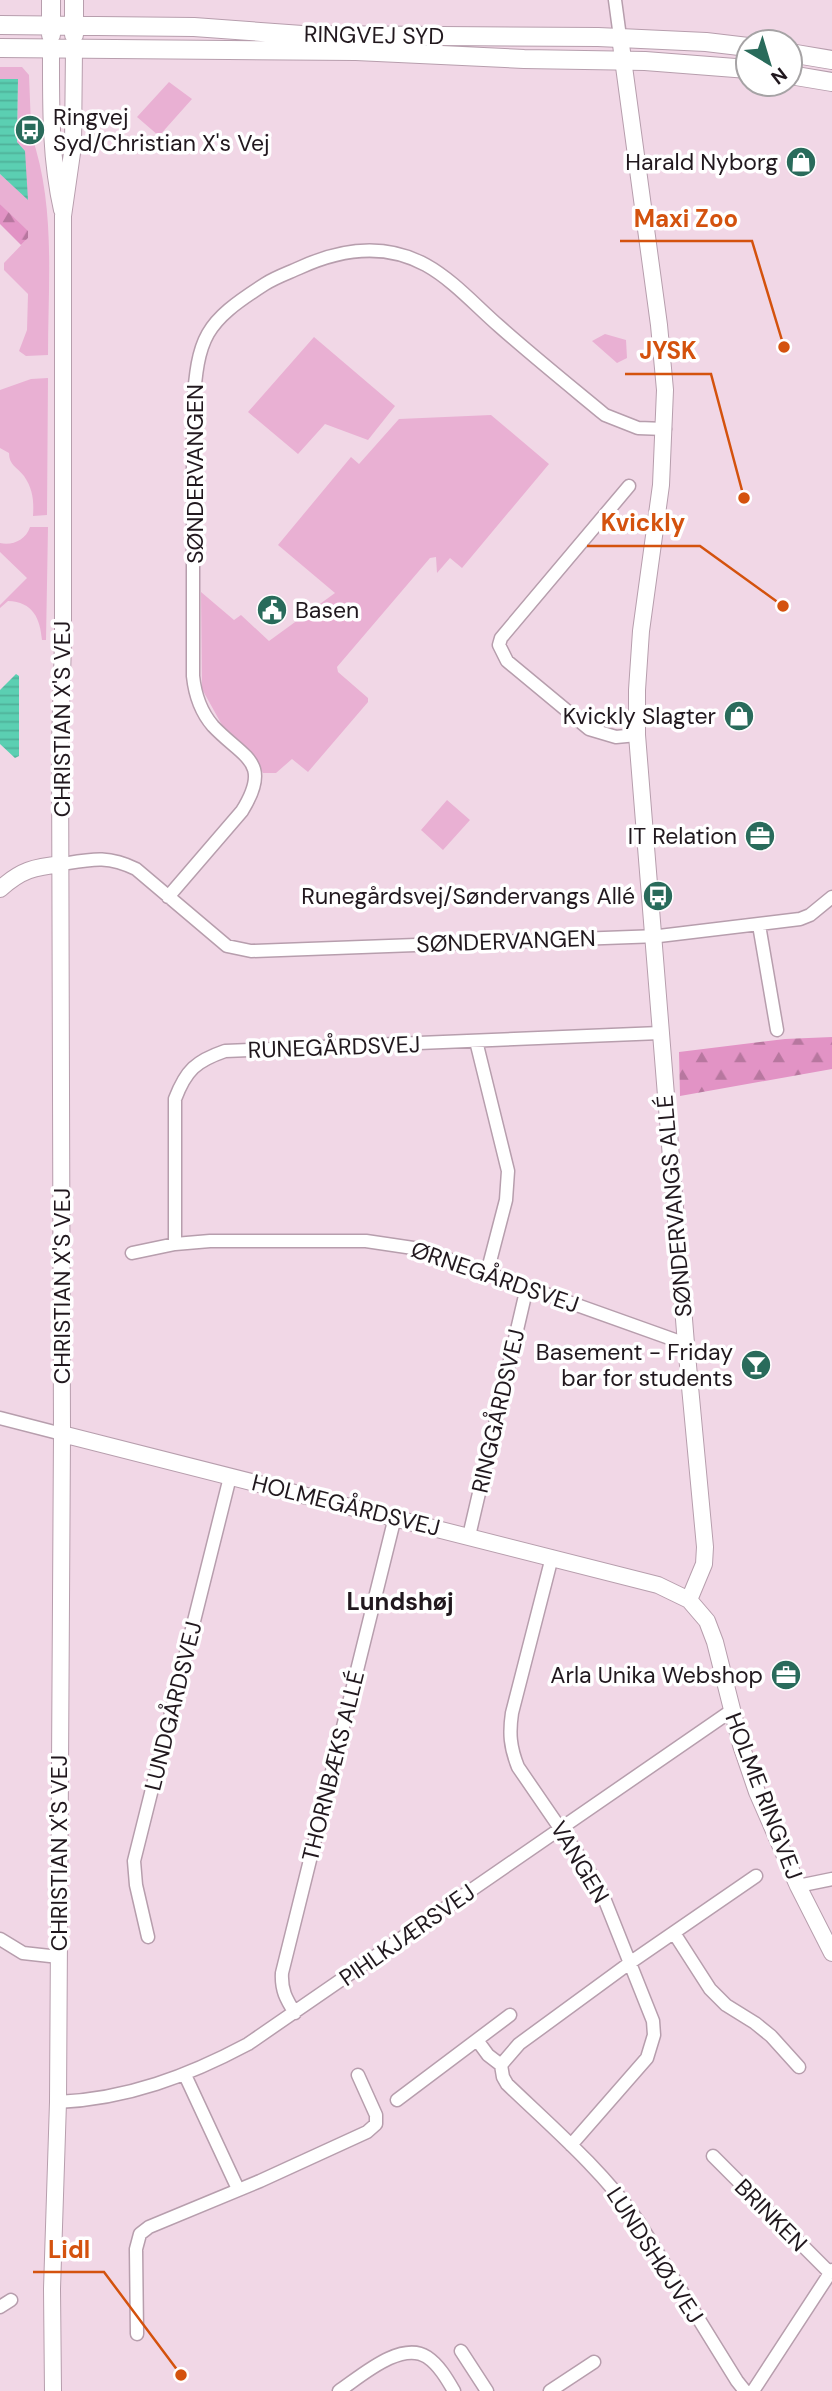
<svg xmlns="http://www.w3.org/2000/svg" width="832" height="2391" viewBox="0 0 832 2391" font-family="'DM Sans',sans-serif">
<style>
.green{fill:#e9b0d3}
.forest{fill:url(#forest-firs)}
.water{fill:url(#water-rules)}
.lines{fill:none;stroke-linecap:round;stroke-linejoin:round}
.minor-casing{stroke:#b79ead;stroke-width:15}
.tertiary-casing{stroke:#b79ead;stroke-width:18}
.secondary-casing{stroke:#b79ead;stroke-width:20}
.minor{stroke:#fff;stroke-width:12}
.tertiary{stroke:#fff;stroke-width:16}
.secondary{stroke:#fff;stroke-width:18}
.labels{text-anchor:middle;stroke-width:7;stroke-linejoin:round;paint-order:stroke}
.street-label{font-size:23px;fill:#21181e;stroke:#fff}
.poi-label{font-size:23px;fill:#21181e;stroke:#fff;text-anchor:end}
.neighbourhood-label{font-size:24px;font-weight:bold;fill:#21181e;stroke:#fff}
.leader{fill:none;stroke:#d4520e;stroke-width:2.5}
.callout-dot{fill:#d4520e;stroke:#fff;stroke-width:2.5}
.callout-label{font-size:24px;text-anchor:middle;font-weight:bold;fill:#d4520e;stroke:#fff;stroke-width:7;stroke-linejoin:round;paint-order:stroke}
</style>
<defs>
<pattern id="forest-firs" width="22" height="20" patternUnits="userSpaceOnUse" patternTransform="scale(1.75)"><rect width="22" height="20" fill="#e293c5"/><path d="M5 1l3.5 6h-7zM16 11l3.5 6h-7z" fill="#b7779f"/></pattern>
<pattern id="water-rules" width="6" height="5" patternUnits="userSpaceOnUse" patternTransform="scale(1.75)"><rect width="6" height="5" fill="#5bcfb2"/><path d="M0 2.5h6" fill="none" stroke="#4fb199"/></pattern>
</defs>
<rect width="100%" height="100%" fill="#f1d7e6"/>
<!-- green -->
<path class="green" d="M 0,67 L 22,67 L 29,75 L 31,126 L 28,126 L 28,134 L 31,134 C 56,205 48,282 48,355 L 26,356 L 19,351 L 27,330 L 28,294 L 4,270 L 4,263 L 28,238 L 28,232 L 0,204 L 0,174 L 28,199 L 17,142 L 18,80 L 0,79 Z
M 169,82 L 192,99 L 159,136 L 137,117 Z
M 605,334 L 626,340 L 627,358 L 617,363 L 592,341 Z
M 314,337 L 395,406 L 368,440 L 325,424 L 298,454 L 248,412 Z
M 48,378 L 47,515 L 33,516 C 34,501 33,489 24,476 C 17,467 9,465 9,453 L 0,448 L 0,390 L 31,379 Z
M 491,415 L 549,464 L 462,568 L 450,558 L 437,573 L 436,557 L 430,558 L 337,667 L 338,672 L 368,698 L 368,702 L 308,772 L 292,759 L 276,773 L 263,773 L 250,750 L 222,725 L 202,689 L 201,592 L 234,620 L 241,615 L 269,641 L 335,593 L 278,545 L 351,457 L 359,464 L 399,419 Z
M 30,527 L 48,527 L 46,640 L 42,640 C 40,618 33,602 8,601 L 0,608 L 0,605 L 27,578 L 0,552 L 0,543 C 12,546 26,540 30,527 Z
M 447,800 L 470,820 L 443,850 L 421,830 Z"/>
<!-- forest -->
<path class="forest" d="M 0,204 L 28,231 L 28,238 L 21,245 L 0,224 Z
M 832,1037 L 832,1069 L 680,1096 L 679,1052 L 785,1039 Z"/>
<!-- water -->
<path class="water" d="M 0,79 L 18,79 L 17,142 L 25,151 L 28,200 L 0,174 Z
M 16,674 L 19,676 L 19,756 L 15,758 L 0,744 L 0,690 Z"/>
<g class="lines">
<!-- minor casing -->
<g class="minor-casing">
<path id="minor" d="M 615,0 L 620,37
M 629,486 L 501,638 L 499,645 L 507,661 L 589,729 L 616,737 L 637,735
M 62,864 C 92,859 108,855 136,869 L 227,946 L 251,951 L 659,936 L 800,919 L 810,915 L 832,897
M 168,897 L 242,811 C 273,761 243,758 213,726 C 200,711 195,695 193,676 L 193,408 C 198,336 204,323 265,284 C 276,277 288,273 299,268 C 340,249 384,242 426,265 C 453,280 476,306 499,326 C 534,357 570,386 605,415 L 638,428 L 665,429
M 759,925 L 777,1030
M 476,1041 L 508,1171 L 506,1200 L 487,1273
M 175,1244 L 175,1099 C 186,1070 196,1061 225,1051 L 660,1033
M 132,1253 L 175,1244 L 210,1241 L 366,1241 L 420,1249 L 686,1344
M 0,1418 L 62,1434
M 469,1536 L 527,1287
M 552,1557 L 512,1713 C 509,1733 510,1747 518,1767 L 588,1869 L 604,1898 L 653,2021 L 654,2035 L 647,2058 L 571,2145
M 798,1886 L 832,1879
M 674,1933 L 710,1989 L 726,2005 L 755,2023 L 771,2036 L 799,2067
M 148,1937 L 136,1885 L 134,1861 L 230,1477
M 0,1939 L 23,1953 L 59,1957
M 295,2013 C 286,1999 281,1990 282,1973 L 395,1517
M 477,2040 L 488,2055 L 501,2065
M 185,2075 L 238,2189
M 397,2100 L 510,2015
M 58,2102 C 127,2099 188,2076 248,2044 L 731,1711
M 713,2156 L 830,2273
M 0,2307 L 11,2300
M 137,2334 L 136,2249 L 140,2234 L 149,2227 L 260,2181 L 367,2132 L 376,2124 L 376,2115 L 358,2075
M 461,2351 L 487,2391
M 339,2391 C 360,2377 401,2340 427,2357 C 439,2365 447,2379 454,2391
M 550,2391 L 594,2362
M 745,2391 L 737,2381 L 638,2221 C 601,2169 553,2128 507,2084 L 503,2077 L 501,2065 L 519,2044 L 631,1962 L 756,1876
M 753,2391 L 832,2270"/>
</g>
<!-- tertiary casing -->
<g class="tertiary-casing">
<path id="tertiary" d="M 620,37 L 659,325 L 665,390 L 661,485 L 641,631 L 637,690 L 637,735 L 686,1344 L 705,1547 L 704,1564 L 689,1600
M 51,49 C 51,104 50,157 62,210
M 0,889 C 21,870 34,867 62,864
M 62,1434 L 658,1585 L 689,1600 L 707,1621 L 715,1642 L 741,1745 L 757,1792 L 798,1886 L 832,1953
M 53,2391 L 52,2289 L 58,2102 L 62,1434 L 60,744 L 63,642 L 63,216 L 73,146 L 74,49"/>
</g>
<!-- secondary casing -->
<g class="secondary-casing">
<path id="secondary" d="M 74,0 L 74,35
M 0,25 L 194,27 L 302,35 L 598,37 L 706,42 L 748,47
M 51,35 L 51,0
M 0,48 L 356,51 L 524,59 L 645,61 L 748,69
M 790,53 L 832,60
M 790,75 L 832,82"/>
</g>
<!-- minor -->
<use href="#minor" class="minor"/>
<!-- tertiary -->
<use href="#tertiary" class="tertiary"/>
<!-- secondary -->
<use href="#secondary" class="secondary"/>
</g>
<!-- icons -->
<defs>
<g id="bus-disc" transform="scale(1.575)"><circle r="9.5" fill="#296b5b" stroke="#fff"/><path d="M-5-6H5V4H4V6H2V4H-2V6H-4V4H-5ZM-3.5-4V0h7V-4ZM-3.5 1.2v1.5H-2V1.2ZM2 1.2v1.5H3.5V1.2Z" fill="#fff"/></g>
<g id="shop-disc" transform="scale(1.575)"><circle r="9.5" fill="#296b5b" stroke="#fff"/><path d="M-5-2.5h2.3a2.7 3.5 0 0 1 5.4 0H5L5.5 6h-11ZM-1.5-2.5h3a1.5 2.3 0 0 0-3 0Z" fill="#fff"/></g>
<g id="civic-disc" transform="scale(1.575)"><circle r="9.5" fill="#296b5b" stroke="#fff"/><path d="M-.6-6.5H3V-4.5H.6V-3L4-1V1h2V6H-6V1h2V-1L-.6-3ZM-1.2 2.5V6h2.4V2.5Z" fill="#fff"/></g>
<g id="office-disc" transform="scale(1.575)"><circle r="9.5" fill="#296b5b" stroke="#fff"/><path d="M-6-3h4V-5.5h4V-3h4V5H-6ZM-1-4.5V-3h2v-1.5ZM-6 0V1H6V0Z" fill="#fff"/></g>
<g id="bar-disc" transform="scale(1.575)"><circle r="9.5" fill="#296b5b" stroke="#fff"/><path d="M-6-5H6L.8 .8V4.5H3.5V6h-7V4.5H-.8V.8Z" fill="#fff"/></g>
</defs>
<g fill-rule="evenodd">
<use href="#bus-disc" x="30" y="130"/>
<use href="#shop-disc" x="801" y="162"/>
<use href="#civic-disc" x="272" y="610"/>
<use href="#shop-disc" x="739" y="716"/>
<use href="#office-disc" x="760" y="836"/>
<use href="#bus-disc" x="658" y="896"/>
<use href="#bar-disc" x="756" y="1365"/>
<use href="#office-disc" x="786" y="1675"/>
</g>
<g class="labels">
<!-- street labels -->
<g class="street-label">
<text transform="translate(374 35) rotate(1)" y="8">RINGVEJ SYD</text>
<text transform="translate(195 474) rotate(-90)" y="8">SØNDERVANGEN</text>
<text transform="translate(62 719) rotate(-90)" y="8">CHRISTIAN X'S VEJ</text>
<text transform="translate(506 941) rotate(-2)" y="8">SØNDERVANGEN</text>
<text transform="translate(334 1047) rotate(-2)" y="8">RUNEGÅRDSVEJ</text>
<text transform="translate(674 1206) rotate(-95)" y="8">SØNDERVANGS ALLÉ</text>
<text transform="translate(495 1277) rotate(19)" y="8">ØRNEGÅRDSVEJ</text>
<text transform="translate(62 1286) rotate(-90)" y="8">CHRISTIAN X'S VEJ</text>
<text transform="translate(498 1411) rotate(-77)" y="8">RINGGÅRDSVEJ</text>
<text transform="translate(346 1505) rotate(14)" y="8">HOLMEGÅRDSVEJ</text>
<text transform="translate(173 1706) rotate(-76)" y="8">LUNDGÅRDSVEJ</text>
<text transform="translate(333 1766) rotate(-76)" y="8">THORNBÆKS ALLÉ</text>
<text transform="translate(764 1796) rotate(69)" y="8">HOLME RINGVEJ</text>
<text transform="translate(59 1853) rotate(-90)" y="8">CHRISTIAN X'S VEJ</text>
<text transform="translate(580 1862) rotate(59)" y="8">VANGEN</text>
<text transform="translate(407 1935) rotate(-35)" y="8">PIHLKJÆRSVEJ</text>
<text transform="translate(771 2215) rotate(45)" y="8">BRINKEN</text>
<text transform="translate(655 2255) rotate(57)" y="8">LUNDSHØJVEJ</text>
</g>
<!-- poi labels -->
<g class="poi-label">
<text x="53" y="125" text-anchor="start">Ringvej<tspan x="53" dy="26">Syd/Christian X's Vej</tspan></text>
<text x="778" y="170">Harald Nyborg</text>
<text x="295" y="618" text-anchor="start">Basen</text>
<text x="716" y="724">Kvickly Slagter</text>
<text x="737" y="844">IT Relation</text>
<text x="635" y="904">Runegårdsvej/Søndervangs Allé</text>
<text x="733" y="1360">Basement - Friday<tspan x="733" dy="26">bar for students</tspan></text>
<text x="763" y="1683">Arla Unika Webshop</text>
</g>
<!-- neighbourhood labels -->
<g class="neighbourhood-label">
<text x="400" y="1610">Lundshøj</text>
</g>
</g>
<!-- callouts -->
<path class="leader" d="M784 347L752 241H620M744 498L711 374H625M783 606L700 546H587M181 2375L104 2272H33"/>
<g class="callout-dot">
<circle cx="784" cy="347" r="7"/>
<circle cx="744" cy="498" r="7"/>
<circle cx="783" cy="606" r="7"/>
<circle cx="181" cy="2375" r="7"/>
</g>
<g class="callout-label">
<text x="686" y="227">Maxi Zoo</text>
<text x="668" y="359">JYSK</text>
<text x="643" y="531">Kvickly</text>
<text x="69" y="2258">Lidl</text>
</g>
<!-- north arrow -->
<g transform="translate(769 63) rotate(142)"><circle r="33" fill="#ffffff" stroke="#a6a3a5" stroke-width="2"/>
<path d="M0-5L12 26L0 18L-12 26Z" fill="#296b5b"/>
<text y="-10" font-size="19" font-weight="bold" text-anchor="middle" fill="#21181e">N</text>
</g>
</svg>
